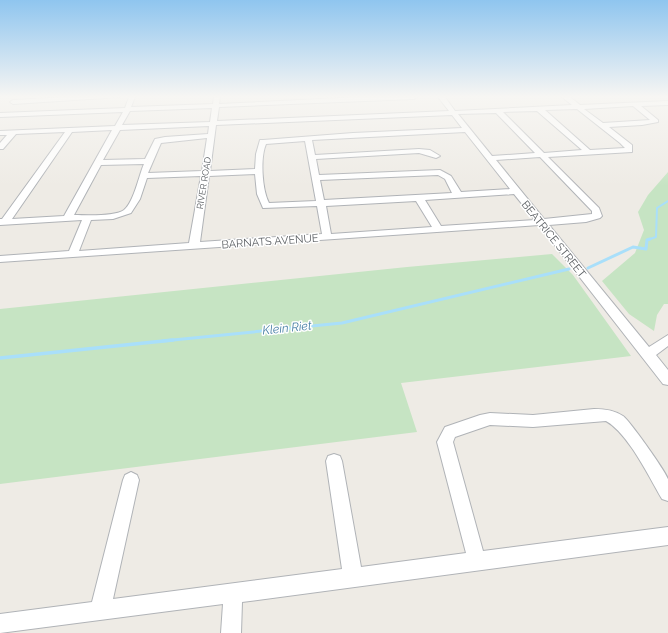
<svg xmlns="http://www.w3.org/2000/svg" width="668" height="633" viewBox="0 0 668 633" font-family="Raleway,sans-serif">
<style>
.green{fill:#c6e4c3}
.lines{fill:none;stroke-linecap:round;stroke-linejoin:round}
.stream-far2{stroke:#a9dffa;stroke-width:2}
.stream-far1{stroke:#a9dffa;stroke-width:3}
.stream{stroke:#a9dffa;stroke-width:3.5}
.street-casing{stroke:#b0b3b7;stroke-width:2}
.street{fill:#fff;fill-rule:evenodd}
.labels{text-anchor:middle;stroke-width:3;stroke-linejoin:round;paint-order:stroke}
.far-street-label{font-size:9px;fill:#5d6165;stroke:#fff}
.street-label{font-size:11px;fill:#5d6165;stroke:#fff}
.water-label{font-size:12px;font-style:italic;fill:#437ca3;stroke:#fff}
</style>
<rect width="100%" height="100%" fill="#eeebe5"/>
<!-- green -->
<path class="green" d="M 668,172 L 668,304 L 664,304 L 657,315 L 654,331 L 629,314 L 602,281 L 635,253 L 644,230 L 638,212 L 648,195 Z
M 552,254 L 573,275 L 631,356 L 401,383 L 417,432 L 0,484 L 0,309 L 407,267 Z"/>
<g class="lines">
<!-- stream-far2 -->
<path class="stream-far2" d="M 647,240 L 656,237 L 657,208 L 668,201"/>
<!-- stream-far1 -->
<path class="stream-far1" d="M 588,268 L 633,247 L 646,249 L 647,240 L 650,239
M 163,341 L 342,323 L 569,269"/>
<!-- stream -->
<path class="stream" d="M 0,358 L 173,340"/>
<!-- street casing -->
<g class="street-casing">
<path id="street" d="M 68,97 L 120,97 L 13,104 L 10,102 L 13,100 Z
M 129,97 L 135,97 L 131,107 L 213,104 L 214,97 L 220,97 L 219,104 L 360,97 L 417,97 L 414,99 L 219,107 L 217,121 L 449,111 L 438,97 L 445,97 L 455,111 L 572,105 L 562,97 L 570,97 L 580,105 L 668,101 L 668,105 L 641,106 L 658,120 L 658,122 L 642,125 L 609,127 L 632,145 L 632,152 L 548,157 L 599,208 L 602,216 L 600,218 L 586,222 L 549,225 L 649,347 L 668,335 L 668,346 L 656,355 L 668,370 L 668,385 L 663,384 L 539,225 L 0,262 L 0,256 L 69,251 L 82,220 L 0,225 L 0,219 L 2,219 L 65,132 L 16,134 L 3,149 L 0,149 L 0,143 L 7,135 L 0,135 L 0,131 L 115,126 L 123,112 L 0,117 L 0,113 L 125,108 ZM 633,106 L 650,120 L 603,123 L 584,109 ZM 212,108 L 210,122 L 122,125 L 130,111 ZM 577,109 L 620,143 L 625,148 L 590,150 L 545,110 ZM 537,111 L 582,150 L 544,153 L 503,112 ZM 496,113 L 535,153 L 492,156 L 458,114 ZM 452,115 L 462,128 L 353,133 L 263,140 L 260,140 L 256,154 L 255,169 L 210,171 L 216,125 ZM 209,126 L 208,134 L 165,137 L 155,139 L 145,159 L 103,160 L 120,130 ZM 112,130 L 64,216 L 12,219 L 72,132 ZM 465,132 L 510,189 L 461,192 L 451,176 L 440,170 L 319,175 L 316,159 L 419,153 L 436,158 L 440,156 L 430,150 L 419,149 L 315,155 L 312,140 ZM 207,138 L 202,171 L 148,173 L 161,143 ZM 305,141 L 316,201 L 269,203 C 262,190 260,158 266,144 ZM 540,157 L 592,211 L 592,214 L 544,219 L 496,160 ZM 144,164 C 139,175 134,202 124,210 C 114,217 86,215 74,215 L 101,165 ZM 255,174 L 257,194 L 263,208 L 317,206 L 322,234 L 200,242 L 209,176 ZM 438,175 L 445,179 L 452,193 L 324,200 L 320,180 ZM 201,176 L 189,243 L 79,251 L 91,220 L 113,219 L 131,213 L 140,199 L 147,178 ZM 514,194 L 535,220 L 441,226 L 425,200 ZM 416,201 L 432,227 L 331,234 L 326,206 Z
M 594,409 C 605,409 614,410 623,416 C 630,421 666,472 668,479 C 668,486 668,494 668,501 L 662,499 C 649,477 628,433 606,421 L 533,427 L 490,425 L 455,437 L 453,442 L 483,551 L 668,527 L 668,545 L 242,602 L 241,633 L 221,633 L 223,604 L 0,633 L 0,614 L 92,602 L 123,480 L 125,475 L 131,472 L 137,475 L 139,480 L 113,599 L 342,569 L 326,461 L 328,456 L 334,454 L 340,456 L 342,461 L 361,567 L 466,553 L 437,442 L 445,427 L 480,415 L 490,413 L 533,415 Z"/>
</g>
<!-- street -->
<use href="#street" class="street"/>
</g>
<!-- sky -->
<linearGradient id="sky" x2="0" y2="1"><stop stop-color="#8fc5ef"/><stop offset="0.52" stop-color="#f7f6f3"/><stop offset="1" stop-color="#f7f6f3" stop-opacity="0"/></linearGradient>
<rect width="668" height="186" fill="url(#sky)"/>
<g class="labels">
<!-- far-street labels -->
<g class="far-street-label">
<text transform="translate(204 183) rotate(-81)" y="3">RIVER ROAD</text>
</g>
<!-- street labels -->
<g class="street-label">
<text transform="translate(554 239) rotate(51)" y="4">BEATRICE STREET</text>
<text transform="translate(270 241) rotate(-4)" y="4">BARNATS AVENUE</text>
</g>
<!-- water labels -->
<g class="water-label">
<text transform="translate(287 328) rotate(-6)" y="4">Klein Riet</text>
</g>
</g>
</svg>
